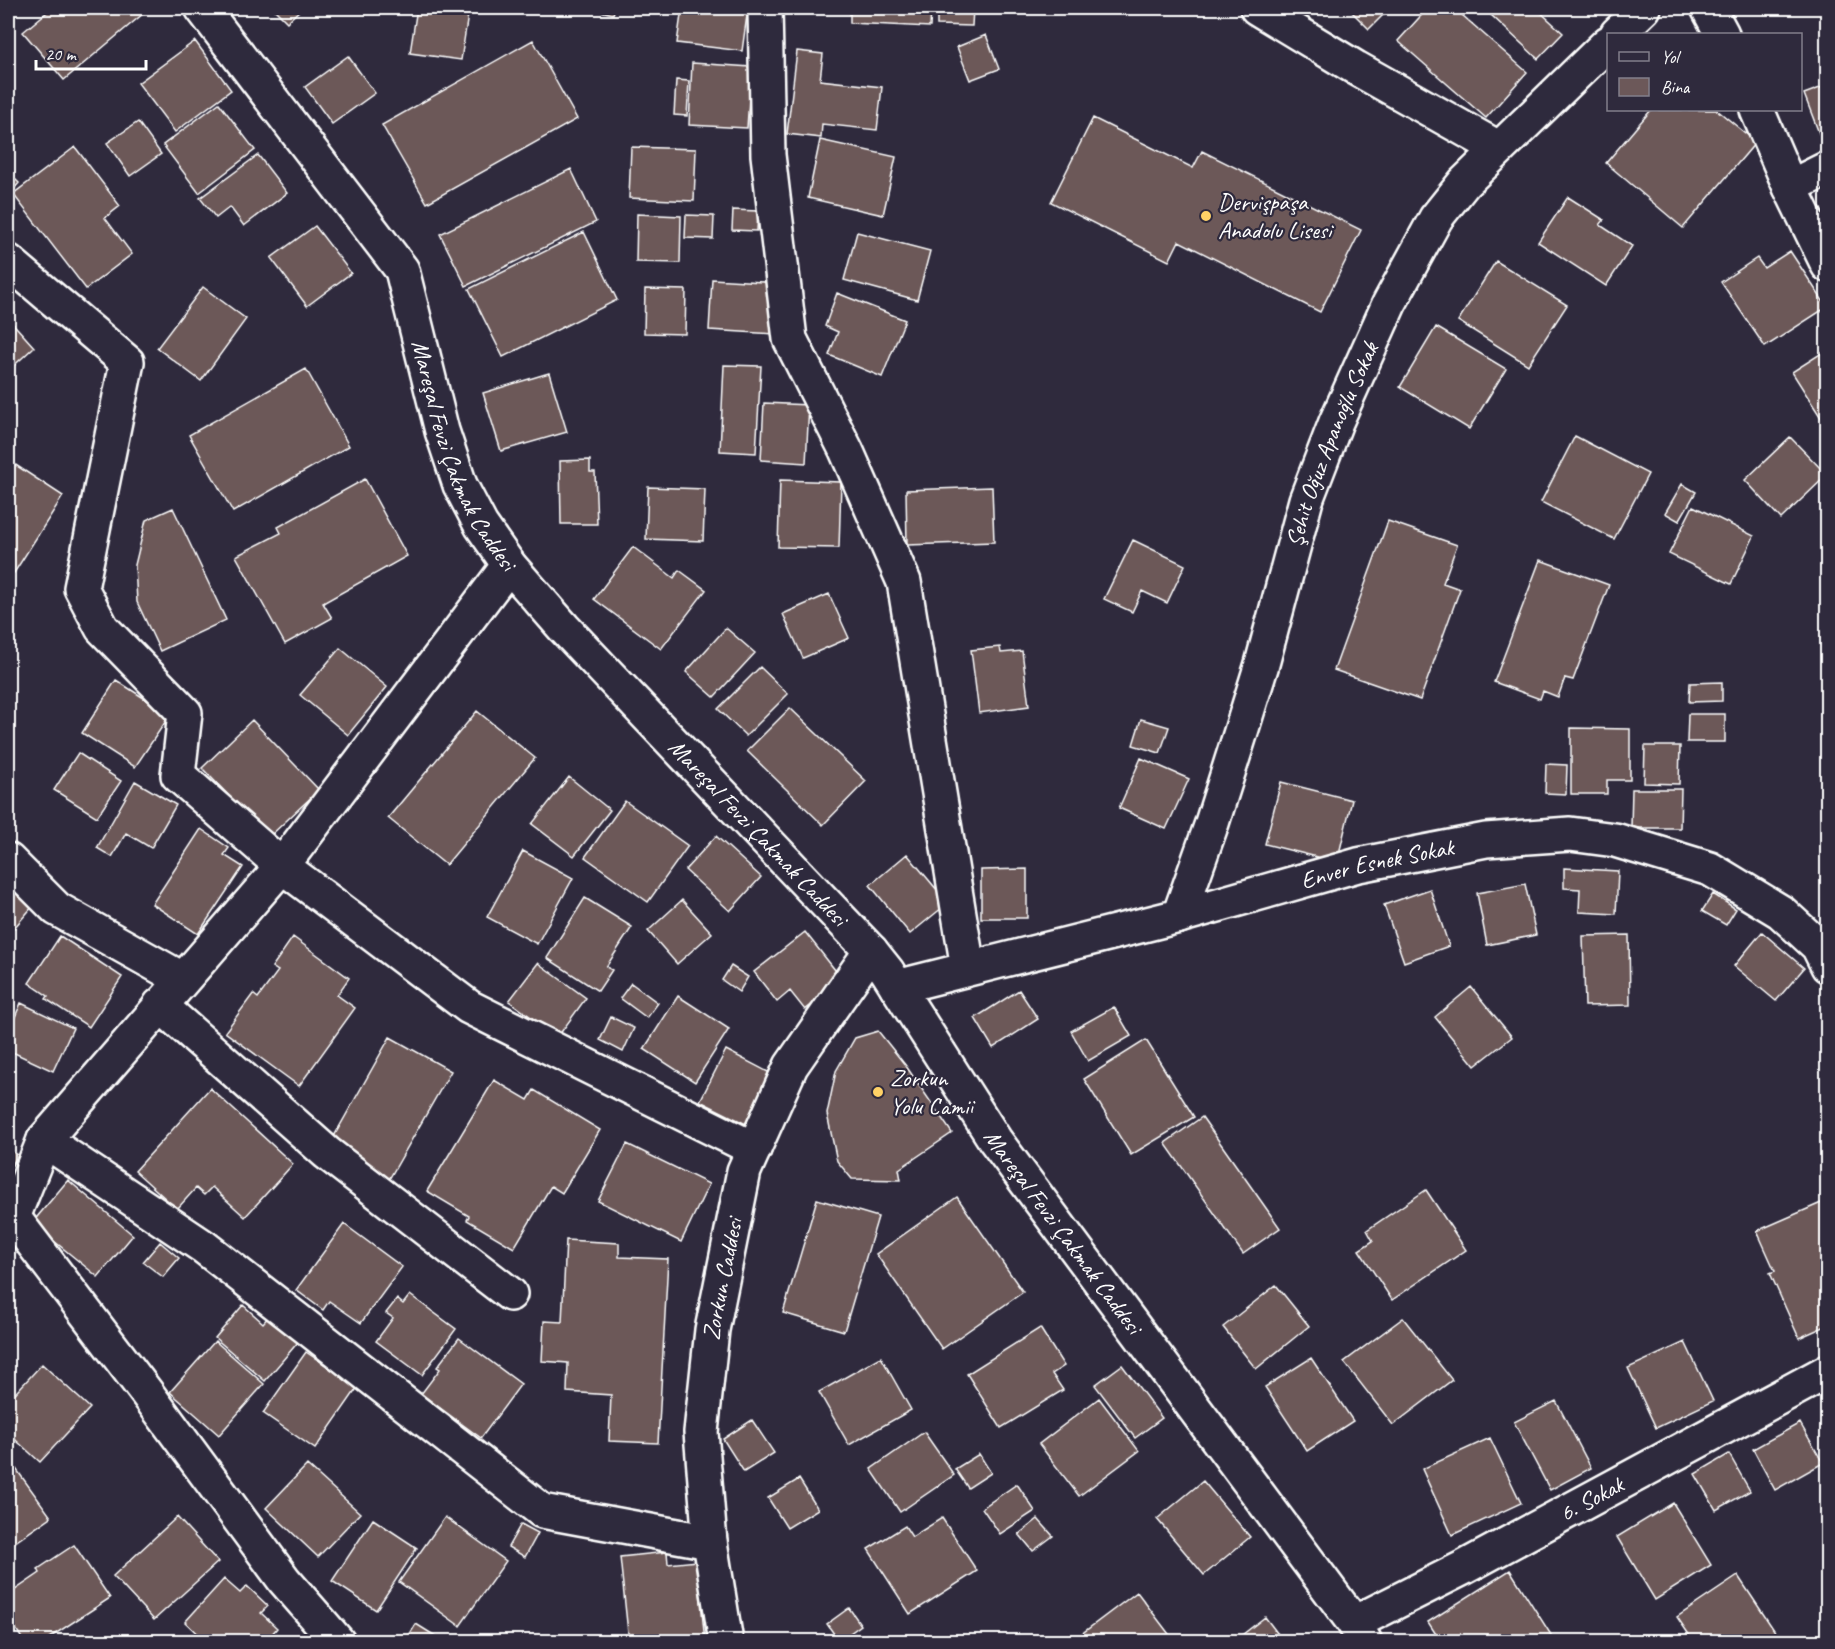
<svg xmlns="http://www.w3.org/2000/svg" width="1835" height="1649" viewBox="0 0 1835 1649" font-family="Caveat,sans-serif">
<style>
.building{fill:#6c5859;stroke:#fff;stroke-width:1.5}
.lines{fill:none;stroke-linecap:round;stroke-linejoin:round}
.minor-casing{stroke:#fff;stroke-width:38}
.minor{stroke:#2f2a3d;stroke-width:33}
.poi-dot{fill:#ffd166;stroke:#2f2a3d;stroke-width:2}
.labels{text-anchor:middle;stroke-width:4.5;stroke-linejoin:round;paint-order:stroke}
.poi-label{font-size:24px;fill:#fff;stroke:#2f2a3d;text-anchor:start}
.street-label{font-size:24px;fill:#fff;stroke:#2f2a3d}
</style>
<rect width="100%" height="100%" fill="#2f2a3d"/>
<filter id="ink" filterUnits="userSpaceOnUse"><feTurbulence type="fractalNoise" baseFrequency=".0167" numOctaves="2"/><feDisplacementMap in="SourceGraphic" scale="12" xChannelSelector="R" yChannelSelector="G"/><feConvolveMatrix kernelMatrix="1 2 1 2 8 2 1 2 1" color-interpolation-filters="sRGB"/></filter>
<g filter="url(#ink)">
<!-- building -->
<path class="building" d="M 52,8 L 150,8 L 64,80 L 23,32 Z
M 273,8 L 302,8 L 287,22 Z
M 417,8 L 469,8 L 461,60 L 410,53 Z
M 588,8 L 615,8 L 613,14 Z
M 682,8 L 748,8 L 742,51 L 677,43 Z
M 850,8 L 931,8 L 930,27 L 850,23 Z
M 937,8 L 973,8 L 972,26 L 937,25 Z
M 1348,8 L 1390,8 L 1369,29 Z
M 1428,8 L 1454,8 L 1527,72 L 1486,118 L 1398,41 Z
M 1497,8 L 1536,8 L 1563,33 L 1538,59 L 1490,14 Z
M 986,35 L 999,69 L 970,80 L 957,47 Z
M 533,40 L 577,119 L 427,203 L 382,125 Z
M 195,41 L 231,90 L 175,132 L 138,83 Z
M 797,51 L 823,54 L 820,80 L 882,87 L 877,130 L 822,124 L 821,138 L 787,134 Z
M 348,56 L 375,93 L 332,124 L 305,87 Z
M 692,63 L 751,67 L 747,128 L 689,125 Z
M 676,80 L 689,81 L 687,116 L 674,115 Z
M 1828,85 L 1828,145 L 1824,146 L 1804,94 Z
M 219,103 L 255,150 L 199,193 L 163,145 Z
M 1651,110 L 1717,110 L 1756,142 L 1683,228 L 1606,163 Z
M 1093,118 L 1193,168 L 1202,151 L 1361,230 L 1320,312 L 1179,241 L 1169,261 L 1051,202 Z
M 138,122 L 161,154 L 130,176 L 107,143 Z
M 820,140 L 896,157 L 883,215 L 808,198 Z
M 75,147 L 120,206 L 105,218 L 132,254 L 86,289 L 13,194 Z
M 631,147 L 696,149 L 694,201 L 629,198 Z
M 258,155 L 287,193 L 244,226 L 230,207 L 216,218 L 200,198 Z
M 571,169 L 596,222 L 466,286 L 440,234 Z
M 8,172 L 19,183 L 8,196 Z
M 1568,197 L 1604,220 L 1600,225 L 1632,246 L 1606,286 L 1538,242 Z
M 733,210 L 758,211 L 757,231 L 732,230 Z
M 637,214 L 681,216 L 680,263 L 636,262 Z
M 686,215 L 714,216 L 713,239 L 685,238 Z
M 315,226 L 351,273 L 307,306 L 271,258 Z
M 584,232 L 617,300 L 503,357 L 469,289 Z
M 857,232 L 930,251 L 917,300 L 844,280 Z
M 1790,251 L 1827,307 L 1765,347 L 1721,282 L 1757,258 L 1764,268 Z
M 1496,261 L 1567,305 L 1528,365 L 1458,321 Z
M 712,279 L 780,283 L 776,334 L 709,330 Z
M 203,287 L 246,319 L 201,381 L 157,348 Z
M 645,289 L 686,290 L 685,334 L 644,333 Z
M 837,293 L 905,320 L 882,377 L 829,355 L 838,332 L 825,326 Z
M 8,318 L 34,347 L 8,371 Z
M 1436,327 L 1506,369 L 1469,429 L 1400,387 Z
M 1828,349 L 1828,422 L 1825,424 L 1792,372 Z
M 724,365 L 761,366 L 756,453 L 720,451 Z
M 306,369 L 349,446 L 233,512 L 189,435 Z
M 549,373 L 567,432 L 501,451 L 483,393 Z
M 764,403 L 809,405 L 806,463 L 761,460 Z
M 1575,436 L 1648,474 L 1614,539 L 1541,502 Z
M 1790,437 L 1827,475 L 1781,519 L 1745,480 Z
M 8,460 L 63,496 L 14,573 L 8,569 Z
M 590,460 L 590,472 L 595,472 L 597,524 L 561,524 L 560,461 Z
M 365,479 L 407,556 L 323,603 L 332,618 L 285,644 L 236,556 L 281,533 L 278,527 Z
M 780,480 L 841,482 L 839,548 L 778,547 Z
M 1682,484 L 1696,492 L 1679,521 L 1665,513 Z
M 648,487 L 705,489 L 703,541 L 646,539 Z
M 992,487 L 994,542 L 907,545 L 906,490 Z
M 1693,506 L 1754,536 L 1731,584 L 1669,554 Z
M 173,508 L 226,620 L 160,651 L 137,602 L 135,565 L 146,520 Z
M 1388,521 L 1457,545 L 1443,583 L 1460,589 L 1420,700 L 1334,670 Z
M 1133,540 L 1185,565 L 1167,603 L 1142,591 L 1132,612 L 1104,599 Z
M 633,547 L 674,578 L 679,570 L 706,590 L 661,649 L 594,599 Z
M 1540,560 L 1609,585 L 1573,680 L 1565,678 L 1558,697 L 1543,691 L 1540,699 L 1494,682 Z
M 829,594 L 849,638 L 803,658 L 783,614 Z
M 726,628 L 755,653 L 714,697 L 686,672 Z
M 1000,647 L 1001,653 L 1022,651 L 1029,706 L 979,713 L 971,650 Z
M 340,648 L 387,687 L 348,735 L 300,695 Z
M 760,667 L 788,694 L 746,736 L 718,709 Z
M 116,680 L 170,715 L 135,767 L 82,733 Z
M 1722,682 L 1722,701 L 1689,702 L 1690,683 Z
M 790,708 L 866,781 L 823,825 L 747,751 Z
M 477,711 L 535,758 L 446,865 L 388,818 Z
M 1688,714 L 1725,714 L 1725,742 L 1687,742 Z
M 1141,719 L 1169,727 L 1160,753 L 1133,745 Z
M 252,720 L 319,790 L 269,837 L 202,768 Z
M 1571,728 L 1630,729 L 1630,780 L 1607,780 L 1607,794 L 1571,794 Z
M 1645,746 L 1680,746 L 1679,784 L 1644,783 Z
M 78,753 L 121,781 L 97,817 L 54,790 Z
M 1141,758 L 1189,779 L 1166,829 L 1119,808 Z
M 1546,764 L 1567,765 L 1566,794 L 1545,793 Z
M 569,777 L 610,810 L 574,856 L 532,824 Z
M 135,781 L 176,805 L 151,848 L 126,833 L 112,857 L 97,848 Z
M 1281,782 L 1352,800 L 1337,862 L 1265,844 Z
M 1632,789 L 1681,789 L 1680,828 L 1631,828 Z
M 625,801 L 688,846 L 648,902 L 585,857 Z
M 201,829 L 229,848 L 224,855 L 243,867 L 198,934 L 152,904 Z
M 716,836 L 761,877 L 730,911 L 685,870 Z
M 523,851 L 573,878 L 537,944 L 487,917 Z
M 907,854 L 948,903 L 910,934 L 870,885 Z
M 1564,868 L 1618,871 L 1616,914 L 1579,912 L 1580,889 L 1564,888 Z
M 1027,869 L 1027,918 L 981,918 L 981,870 Z
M 1525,884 L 1536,935 L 1487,945 L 1477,893 Z
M 8,885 L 33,906 L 8,935 Z
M 1430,889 L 1449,946 L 1404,962 L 1384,905 Z
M 1713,894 L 1736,909 L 1726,925 L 1702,911 Z
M 585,898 L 632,927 L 606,967 L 612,970 L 598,991 L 547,958 Z
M 682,900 L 712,933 L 677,964 L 648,931 Z
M 805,932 L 843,980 L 805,1010 L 790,991 L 777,1002 L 754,972 Z
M 1762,932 L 1804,968 L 1776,1001 L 1734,966 Z
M 1629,935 L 1630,1005 L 1585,1006 L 1583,936 Z
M 60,936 L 122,977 L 89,1027 L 46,999 L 48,996 L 29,983 Z
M 293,937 L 349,978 L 337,995 L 355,1008 L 299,1086 L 225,1032 L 253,994 L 258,998 L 278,971 L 272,967 Z
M 538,963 L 586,998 L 554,1042 L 545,1027 L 509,1001 Z
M 731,966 L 748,977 L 739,992 L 722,980 Z
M 631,983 L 658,1003 L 647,1018 L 620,998 Z
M 1471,987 L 1512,1037 L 1475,1066 L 1435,1017 Z
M 1019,990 L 1038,1019 L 993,1048 L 975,1018 Z
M 678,996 L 729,1029 L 695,1082 L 644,1049 Z
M 21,1003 L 73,1028 L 53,1071 L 8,1050 L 8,1033 Z
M 1114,1007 L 1131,1036 L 1088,1061 L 1071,1031 Z
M 611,1017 L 634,1028 L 623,1052 L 600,1040 Z
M 878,1031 L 906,1066 L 952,1133 L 899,1169 L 901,1180 L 852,1179 L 837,1161 L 827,1114 L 836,1071 L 855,1038 Z
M 390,1037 L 451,1071 L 388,1181 L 328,1147 Z
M 1146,1040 L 1194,1117 L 1131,1155 L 1084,1079 Z
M 726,1050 L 772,1074 L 746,1124 L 700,1101 Z
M 494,1080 L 528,1100 L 534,1090 L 600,1130 L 562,1193 L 551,1186 L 514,1248 L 467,1220 L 469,1216 L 427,1191 Z
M 210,1088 L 293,1164 L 245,1217 L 212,1187 L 204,1195 L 196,1188 L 177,1209 L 135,1171 Z
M 1202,1117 L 1280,1228 L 1243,1254 L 1165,1143 Z
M 627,1144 L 709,1184 L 681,1242 L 598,1201 Z
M 8,1149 L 18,1155 L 8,1172 Z
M 68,1180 L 133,1235 L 98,1277 L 32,1223 Z
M 1426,1190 L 1466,1250 L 1392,1300 L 1359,1250 L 1373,1241 L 1367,1230 Z
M 957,1197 L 1023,1292 L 942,1349 L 876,1254 Z
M 817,1199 L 878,1217 L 844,1331 L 783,1313 Z
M 1828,1200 L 1828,1325 L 1799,1338 L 1770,1273 L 1775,1271 L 1757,1231 Z
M 344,1224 L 402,1267 L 361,1323 L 329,1301 L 323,1310 L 296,1290 Z
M 566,1240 L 619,1243 L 619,1257 L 668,1259 L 658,1443 L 609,1441 L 611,1395 L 567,1392 L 568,1363 L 542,1361 L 544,1321 L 562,1322 Z
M 160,1242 L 179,1258 L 163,1277 L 143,1262 Z
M 1276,1285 L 1309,1326 L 1256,1369 L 1223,1327 Z
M 410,1295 L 456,1329 L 422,1375 L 376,1341 L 393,1318 L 386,1313 L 397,1299 L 403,1304 Z
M 243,1305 L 263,1323 L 270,1315 L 299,1341 L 265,1381 L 215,1338 Z
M 1403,1318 L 1452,1380 L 1393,1425 L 1344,1362 Z
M 1040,1328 L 1064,1366 L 1052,1374 L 1063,1390 L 1001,1428 L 967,1374 Z
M 459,1338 L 521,1384 L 481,1438 L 421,1394 L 440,1369 L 437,1367 Z
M 215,1341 L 264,1384 L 219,1435 L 170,1392 Z
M 1685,1342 L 1713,1401 L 1656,1428 L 1628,1368 Z
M 306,1352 L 358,1387 L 315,1449 L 263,1413 Z
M 881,1357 L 911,1410 L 849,1445 L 819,1392 Z
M 1311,1358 L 1353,1421 L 1307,1451 L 1265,1387 Z
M 42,1364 L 90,1408 L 40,1462 L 8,1433 L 8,1401 Z
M 1122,1365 L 1162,1418 L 1135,1438 L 1095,1385 Z
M 1099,1398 L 1139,1451 L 1079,1496 L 1039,1444 Z
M 1556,1401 L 1591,1468 L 1550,1490 L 1514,1422 Z
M 752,1420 L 774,1453 L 744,1472 L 723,1439 Z
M 1800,1423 L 1823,1463 L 1775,1490 L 1753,1449 Z
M 924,1432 L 954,1475 L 900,1512 L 871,1469 Z
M 1490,1438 L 1521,1503 L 1452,1535 L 1422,1469 Z
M 979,1454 L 991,1473 L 968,1488 L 955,1469 Z
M 1729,1454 L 1750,1491 L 1716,1510 L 1695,1474 Z
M 307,1465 L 360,1513 L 318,1557 L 266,1508 Z
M 14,1466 L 51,1517 L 8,1547 L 8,1470 Z
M 799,1479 L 818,1509 L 787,1528 L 768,1498 Z
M 1203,1481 L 1250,1537 L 1204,1575 L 1157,1519 Z
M 1017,1484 L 1035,1511 L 1000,1534 L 982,1508 Z
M 1673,1503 L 1711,1565 L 1655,1600 L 1617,1537 Z
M 177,1517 L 218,1562 L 154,1620 L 113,1576 Z
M 445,1517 L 506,1561 L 460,1626 L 399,1582 Z
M 942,1518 L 977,1571 L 910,1614 L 868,1549 L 905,1526 L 912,1537 Z
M 373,1519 L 417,1548 L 376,1610 L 332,1581 Z
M 1038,1519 L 1053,1536 L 1033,1551 L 1019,1534 Z
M 521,1524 L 538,1533 L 525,1557 L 508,1547 Z
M 74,1545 L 110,1598 L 43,1642 L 24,1642 L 8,1616 L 8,1595 L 40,1573 L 38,1569 Z
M 667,1552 L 668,1564 L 697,1561 L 705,1642 L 629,1642 L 620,1557 Z
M 1510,1570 L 1553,1638 L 1547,1642 L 1441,1642 L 1428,1622 Z
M 1738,1576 L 1782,1642 L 1694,1642 L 1677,1617 Z
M 224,1579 L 240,1593 L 247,1586 L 268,1606 L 261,1613 L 277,1628 L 265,1642 L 206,1642 L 185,1622 Z
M 1137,1592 L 1175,1642 L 1085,1642 L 1080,1635 Z
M 849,1608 L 861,1625 L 839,1641 L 827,1624 Z
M 1265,1617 L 1284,1642 L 1233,1642 Z
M 416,1624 L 445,1642 L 405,1642 Z"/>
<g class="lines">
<!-- minor casing -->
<g class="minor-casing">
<g id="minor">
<path id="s1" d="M 202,8 L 402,270 L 442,431 L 460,485 L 481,525 L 509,565 L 564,628 L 871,951 L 887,971 L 995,1140 L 1354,1623 L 1365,1642"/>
<path d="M 765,8 L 768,155 L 790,339 L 846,450 L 904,582 L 968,968"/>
<path d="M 1257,8 L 1356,68 L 1498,148"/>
<path d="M 1708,8 L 1722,34"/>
<path d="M 1617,34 L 1644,8"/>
<path d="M 1757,110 L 1790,187 L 1828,265"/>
<path d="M 1790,187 L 1828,168"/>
<path d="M 8,261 L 127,362 L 81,588 L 102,628 L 185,713 L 178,775 L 282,866 L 469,1007 L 754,1149"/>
<path d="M 8,860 L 57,909 L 182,979"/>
<path id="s2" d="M 1179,916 L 1212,823 L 1239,738 L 1262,664 L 1306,500 L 1336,422 L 1389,304 L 1436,218 L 1464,183 L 1608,43"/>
<path id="s3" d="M 897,987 L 1179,916 L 1358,865 L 1486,840 L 1570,834 L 1615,840 L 1710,869 L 1781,912 L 1818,946 L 1828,966"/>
<path d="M 160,1005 L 327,1153 L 510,1294"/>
<path d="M 44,1140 L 204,1247 L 542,1511 L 710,1542"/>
<path d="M 13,1217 L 146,1392 L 284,1580 L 338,1642"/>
<path d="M 8,1221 L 13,1217 L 44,1140 L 282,866 L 509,565"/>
<path id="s4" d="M 1354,1623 L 1463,1568 L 1828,1371"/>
<path id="s5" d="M 726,1642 L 710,1542 L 701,1432 L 712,1330 L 744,1171 L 791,1066 L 871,951"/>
</g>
</g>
<!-- minor -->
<use href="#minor" class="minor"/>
</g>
</g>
<!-- markers -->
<g class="poi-dot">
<circle cx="1206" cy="216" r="6"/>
<circle cx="878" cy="1092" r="6"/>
</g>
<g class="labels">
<!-- poi labels -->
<g class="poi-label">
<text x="1218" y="210">Dervişpaşa<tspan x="1218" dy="28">Anadolu Lisesi</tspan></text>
<text x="890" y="1086">Zorkun<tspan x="890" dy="28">Yolu Camii</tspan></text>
</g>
<!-- street labels -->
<g class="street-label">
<text dy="8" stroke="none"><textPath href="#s2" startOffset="496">Şehit Oğuz Apanoğlu Sokak</textPath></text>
<text dy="8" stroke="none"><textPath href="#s1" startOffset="526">Mareşal Fevzi Çakmak Caddesi</textPath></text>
<text dy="8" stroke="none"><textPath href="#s1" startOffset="1012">Mareşal Fevzi Çakmak Caddesi</textPath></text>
<text dy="8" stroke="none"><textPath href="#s3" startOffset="496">Enver Esnek Sokak</textPath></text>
<text dy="8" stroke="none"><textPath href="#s1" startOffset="1516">Mareşal Fevzi Çakmak Caddesi</textPath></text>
<text dy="8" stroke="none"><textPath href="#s5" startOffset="366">Zorkun Caddesi</textPath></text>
<text dy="8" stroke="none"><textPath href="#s4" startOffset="268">6. Sokak</textPath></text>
</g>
</g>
<!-- margin -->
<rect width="1835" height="1649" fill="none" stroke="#2f2a3d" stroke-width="30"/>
<rect x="15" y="15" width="1805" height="1619" fill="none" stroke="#fff" stroke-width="2" filter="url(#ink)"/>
<!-- legend -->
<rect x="1607" y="33" width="195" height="78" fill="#2f2a3d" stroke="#827f8b" stroke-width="1.5"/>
<rect x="1619" y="52" width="30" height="9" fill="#2f2a3d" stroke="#827f8b" stroke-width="1.5"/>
<text x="1661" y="63" font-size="18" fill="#ffffff">Yol</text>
<rect x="1619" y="78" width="30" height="18" fill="#6c5859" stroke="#827f8b" stroke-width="1.5"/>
<text x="1661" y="93" font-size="18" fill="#ffffff">Bina</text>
<!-- scale -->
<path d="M36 60v9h110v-9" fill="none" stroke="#ffffff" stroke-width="3"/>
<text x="45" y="60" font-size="18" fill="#ffffff" stroke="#2f2a3d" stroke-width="4.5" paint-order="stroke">20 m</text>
</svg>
